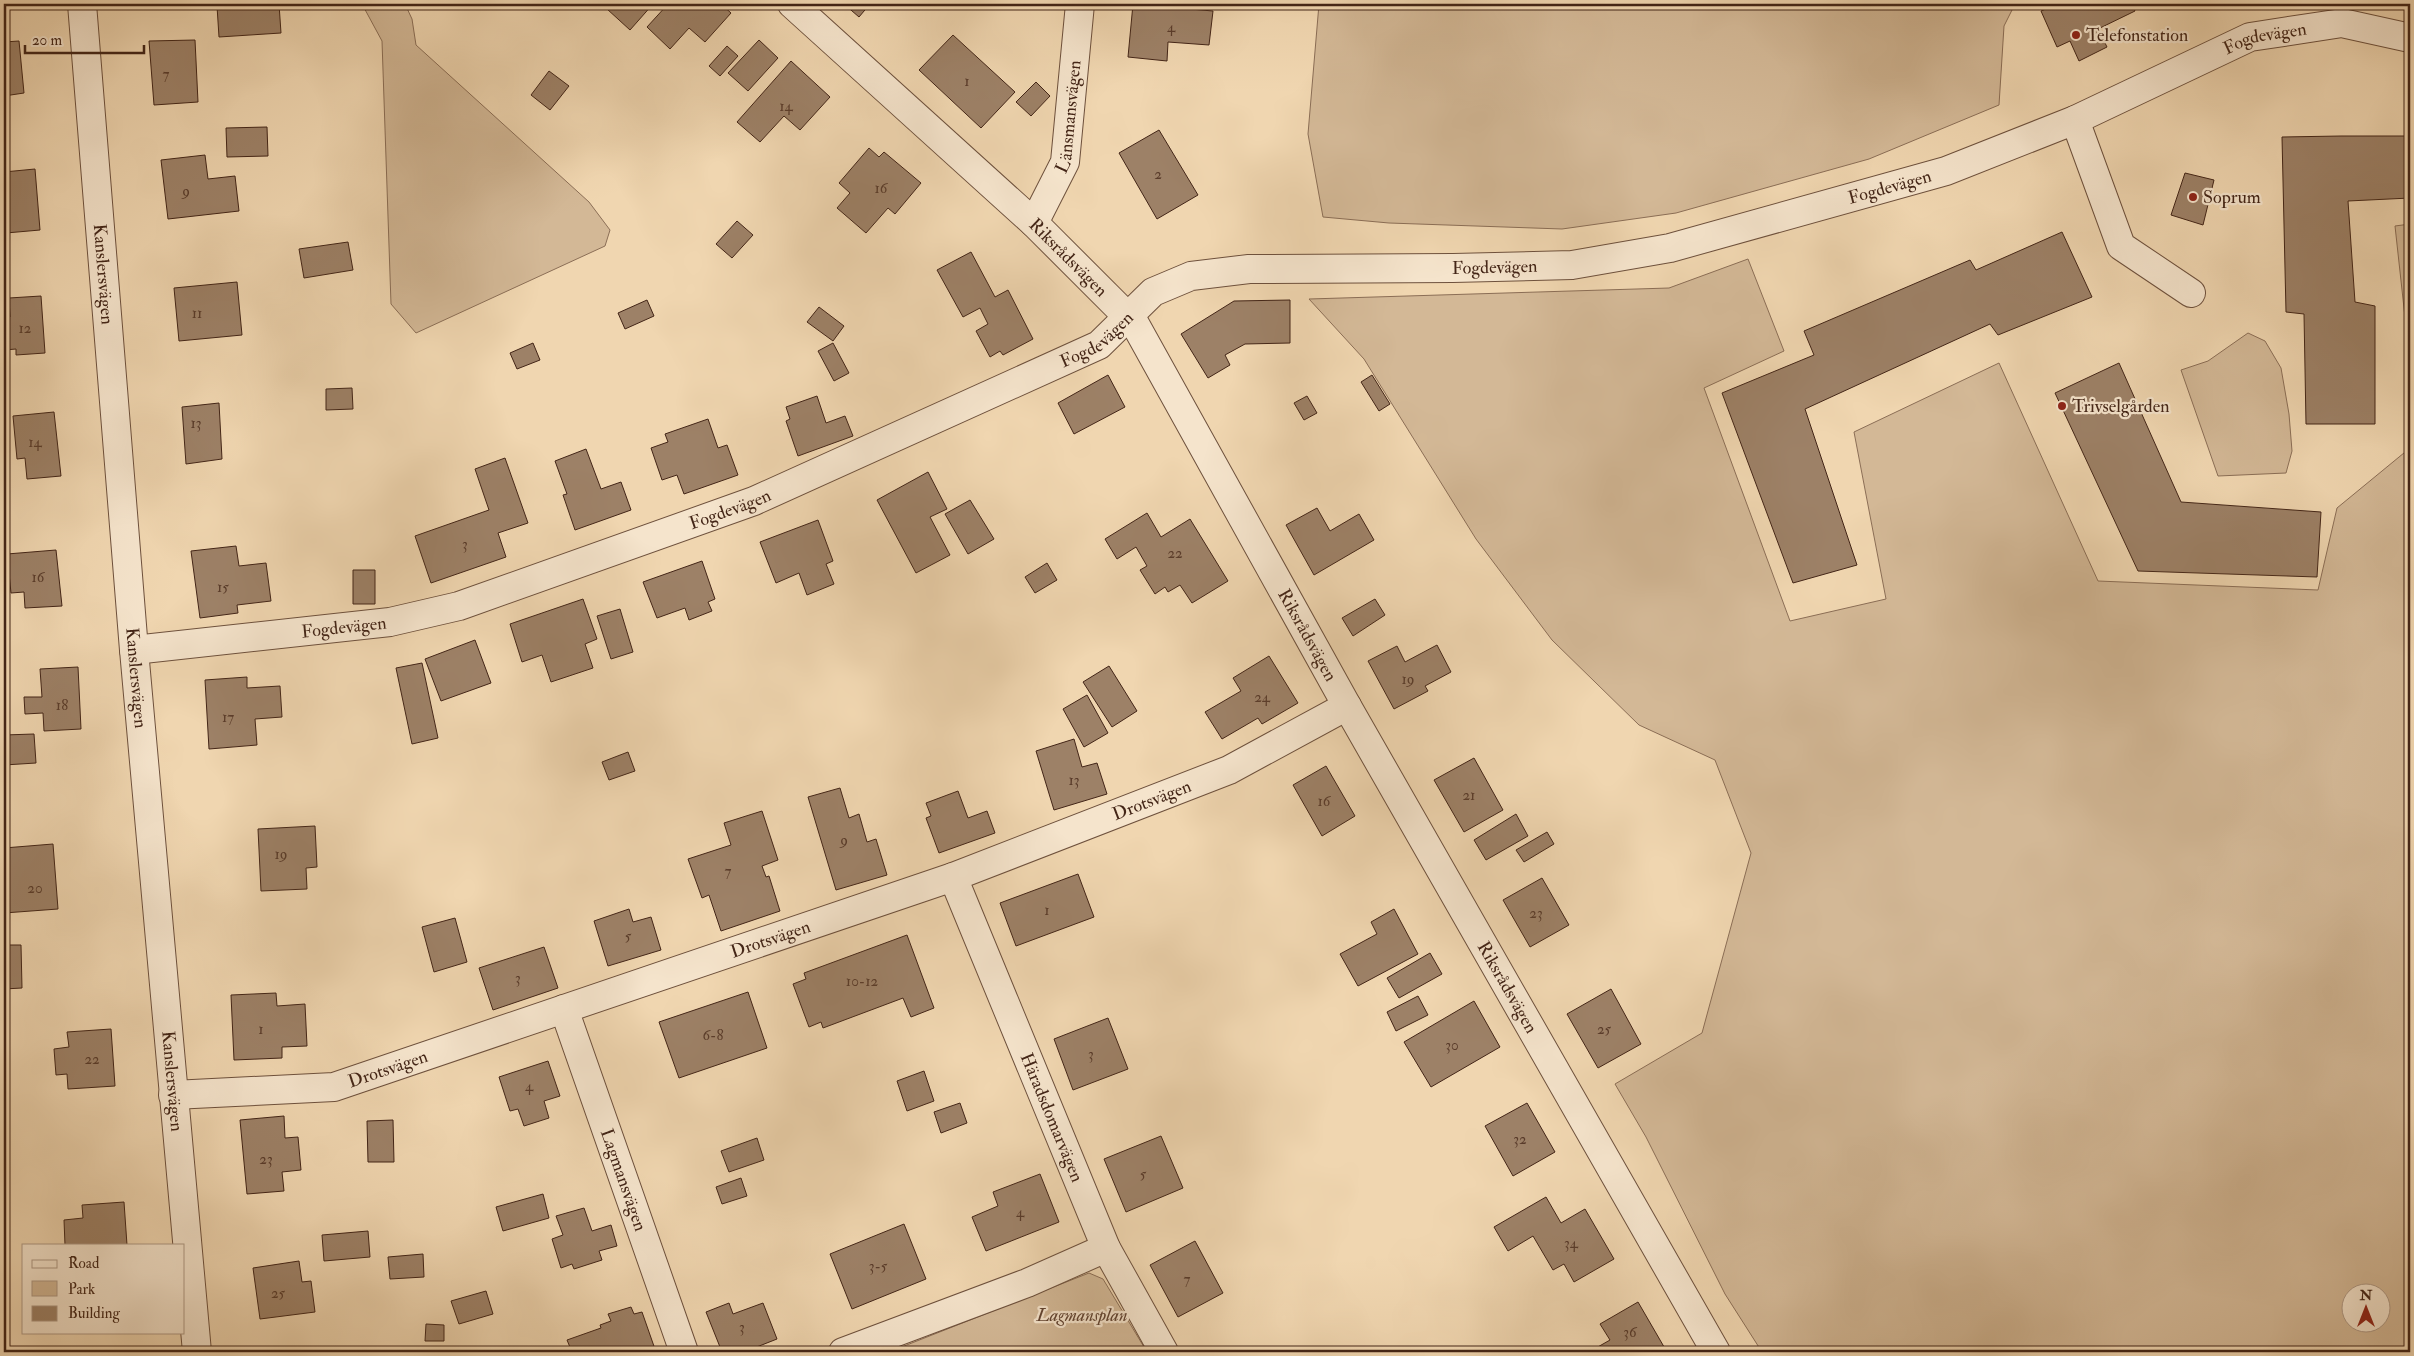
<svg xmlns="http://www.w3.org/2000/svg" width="2414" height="1356" viewBox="0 0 2414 1356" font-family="'IM FELL Double Pica',serif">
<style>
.green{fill:#d3b896;stroke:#8b6e56;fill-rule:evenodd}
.building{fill:#9d8167;stroke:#432517}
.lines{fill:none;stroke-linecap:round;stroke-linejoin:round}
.street-casing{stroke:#6e513d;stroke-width:30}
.street{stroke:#f5e4cc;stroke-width:28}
.poi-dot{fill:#8f2418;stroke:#f5e4cc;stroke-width:2}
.labels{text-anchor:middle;stroke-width:4.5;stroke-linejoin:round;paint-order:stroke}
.number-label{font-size:15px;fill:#5a3c2b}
.poi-label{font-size:18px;fill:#432517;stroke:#f5e4cc;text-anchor:start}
.street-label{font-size:18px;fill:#432517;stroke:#f5e4cc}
.park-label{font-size:18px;font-style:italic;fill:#604230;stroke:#f5e4cc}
</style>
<rect width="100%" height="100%" fill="#f0d6b0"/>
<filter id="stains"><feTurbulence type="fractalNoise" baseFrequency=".004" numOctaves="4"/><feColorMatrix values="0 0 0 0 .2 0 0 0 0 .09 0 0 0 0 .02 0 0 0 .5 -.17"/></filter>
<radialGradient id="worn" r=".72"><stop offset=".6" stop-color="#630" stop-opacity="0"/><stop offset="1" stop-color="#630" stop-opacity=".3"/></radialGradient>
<!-- green -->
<path class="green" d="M 362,4 L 405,4 L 412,19 L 416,45 L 589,202 L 610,230 L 605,246 L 416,333 L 391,304 L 382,41 Z
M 1319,4 L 2015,4 L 2004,26 L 1999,105 L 1869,159 L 1676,213 L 1562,229 L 1389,223 L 1323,217 L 1308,134 Z
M 2410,224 L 2410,363 L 2395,226 Z
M 1748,259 L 1784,351 L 1704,388 L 1790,621 L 1886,599 L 1854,432 L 1999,363 L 2098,581 L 2318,590 L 2337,508 L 2410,448 L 2410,1352 L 1762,1352 L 1725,1294 L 1646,1137 L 1615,1084 L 1702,1033 L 1751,853 L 1715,760 L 1639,725 L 1552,640 L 1476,539 L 1364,359 L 1309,299 L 1669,288 ZM 2352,1294 L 2382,1294 L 2382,1324 L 2352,1324 Z
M 2248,333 L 2265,341 L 2281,368 L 2289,414 L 2292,451 L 2286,473 L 2218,476 L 2181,370 L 2208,361 Z
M 1089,1273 L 1103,1279 L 1147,1352 L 889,1352 Z"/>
<!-- building -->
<path class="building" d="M 253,4 L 279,4 L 281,33 L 219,37 L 217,6 Z
M 612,4 L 653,4 L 630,30 L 607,9 Z
M 668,4 L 721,4 L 731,13 L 705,42 L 689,28 L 670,49 L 647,27 Z
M 844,4 L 870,4 L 859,17 Z
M 1133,4 L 1213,11 L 1209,45 L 1168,42 L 1167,61 L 1128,57 Z
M 2058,4 L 2132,4 L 2135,11 L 2098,29 L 2107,47 L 2079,61 L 2070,41 L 2057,47 L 2041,11 Z
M 953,35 L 1015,92 L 981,128 L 919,70 Z
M 195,40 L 198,102 L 154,105 L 149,41 Z
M 759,40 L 778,58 L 748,91 L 728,73 Z
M 19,41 L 24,93 L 4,96 L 4,42 Z
M 727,46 L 738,56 L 720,76 L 709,66 Z
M 791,61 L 830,97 L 800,130 L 784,116 L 760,142 L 737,122 Z
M 549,71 L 569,86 L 550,110 L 531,95 Z
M 1036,82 L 1050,96 L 1031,116 L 1016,102 Z
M 267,127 L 268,156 L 227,157 L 226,128 Z
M 1159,130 L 1198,195 L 1157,219 L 1119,153 Z
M 2341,136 L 2410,136 L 2410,198 L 2348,201 L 2355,302 L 2375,306 L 2375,424 L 2306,424 L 2304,314 L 2286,312 L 2282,137 Z
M 869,148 L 879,157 L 884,152 L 921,183 L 895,214 L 888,208 L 866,233 L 837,208 L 850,193 L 839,183 Z
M 205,155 L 208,179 L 235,176 L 239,211 L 168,219 L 161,160 Z
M 35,169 L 40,230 L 6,233 L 4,172 Z
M 2185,173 L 2214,180 L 2203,225 L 2171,215 Z
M 737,221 L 753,235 L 732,258 L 716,244 Z
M 2062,232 L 2092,297 L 1998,335 L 1990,324 L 1805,409 L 1857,565 L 1793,583 L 1722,393 L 1814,355 L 1804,331 L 1970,260 L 1976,270 Z
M 348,242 L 353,270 L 304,278 L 299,249 Z
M 971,252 L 995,297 L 1008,290 L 1033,339 L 1003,355 L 1000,351 L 990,357 L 976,331 L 988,324 L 980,308 L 963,317 L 937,270 Z
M 237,282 L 242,335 L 179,341 L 174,288 Z
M 41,296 L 45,353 L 16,355 L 16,349 L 4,350 L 4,317 L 10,317 L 9,298 Z
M 647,300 L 654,316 L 625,329 L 618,313 Z
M 1290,300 L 1290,343 L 1245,344 L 1225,355 L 1230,365 L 1208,378 L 1181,334 L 1234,301 Z
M 819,307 L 844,326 L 833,341 L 807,322 Z
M 533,343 L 540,360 L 517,369 L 510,353 Z
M 833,343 L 849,373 L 834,381 L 818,351 Z
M 2119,363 L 2181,502 L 2321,512 L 2317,577 L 2138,571 L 2055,393 Z
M 1108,375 L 1125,407 L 1074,434 L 1058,403 Z
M 1372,375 L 1390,404 L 1379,411 L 1361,382 Z
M 352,388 L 353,409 L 326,410 L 326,389 Z
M 817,396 L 826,423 L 845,416 L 853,436 L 798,456 L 786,421 L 790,419 L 786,407 Z
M 1307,396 L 1317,413 L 1304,420 L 1294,403 Z
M 219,403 L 222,459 L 186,464 L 182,407 Z
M 54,412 L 61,476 L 27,479 L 25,458 L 17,459 L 13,416 Z
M 708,419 L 718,448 L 727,445 L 738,475 L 684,494 L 677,475 L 662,480 L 651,448 L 668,442 L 665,434 Z
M 586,449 L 601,489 L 621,482 L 631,510 L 575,530 L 563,495 L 567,494 L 555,461 Z
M 505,458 L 528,523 L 498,533 L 506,557 L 431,583 L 415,536 L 489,510 L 475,469 Z
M 928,472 L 947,509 L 930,517 L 950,555 L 916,573 L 877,500 Z
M 970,500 L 994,539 L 968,554 L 945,514 Z
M 1317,508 L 1330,531 L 1359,514 L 1374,540 L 1314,575 L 1286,525 Z
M 1147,513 L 1161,537 L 1190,519 L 1228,581 L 1192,603 L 1180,585 L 1168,592 L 1165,587 L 1155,594 L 1140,570 L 1147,566 L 1136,547 L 1117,559 L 1105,539 Z
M 818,520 L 833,561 L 826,564 L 834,584 L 807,595 L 799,573 L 776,583 L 760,542 Z
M 236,546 L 239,566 L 266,563 L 271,601 L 237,605 L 238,613 L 200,618 L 191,551 Z
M 56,550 L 62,606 L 25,608 L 24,592 L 11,593 L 7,554 Z
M 702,561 L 715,599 L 708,602 L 712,611 L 689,620 L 685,608 L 657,618 L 643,582 Z
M 1047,563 L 1057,580 L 1035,593 L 1025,577 Z
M 353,570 L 375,570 L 375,604 L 353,604 Z
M 583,599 L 597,639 L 585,644 L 593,668 L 551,682 L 542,655 L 522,662 L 510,624 Z
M 1375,599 L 1385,615 L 1353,636 L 1342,618 Z
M 620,609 L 633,652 L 611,659 L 597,616 Z
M 475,640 L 491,683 L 441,701 L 425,659 Z
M 1437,645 L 1451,672 L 1425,686 L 1428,691 L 1394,709 L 1368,661 L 1397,646 L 1405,662 Z
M 1269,656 L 1298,703 L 1262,724 L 1258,718 L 1222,739 L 1205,712 L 1241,691 L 1233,678 Z
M 422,663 L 438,738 L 412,744 L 396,668 Z
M 1109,666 L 1137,711 L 1112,727 L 1083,682 Z
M 78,667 L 81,729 L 44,731 L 43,713 L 25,714 L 24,697 L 42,697 L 40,669 Z
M 247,677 L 247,688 L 280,686 L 282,717 L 255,719 L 257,745 L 209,749 L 205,680 Z
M 1087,695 L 1108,733 L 1084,747 L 1063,709 Z
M 34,734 L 36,763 L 4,765 L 4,735 Z
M 1074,739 L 1082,767 L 1097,763 L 1107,794 L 1054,810 L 1036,751 Z
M 628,752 L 635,771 L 609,780 L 602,762 Z
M 1474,758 L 1503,810 L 1464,832 L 1434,780 Z
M 1326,766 L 1355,816 L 1322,836 L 1293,785 Z
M 840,788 L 849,818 L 859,814 L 867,842 L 876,839 L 887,875 L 836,890 L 808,797 Z
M 958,791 L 968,818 L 987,811 L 995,833 L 939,853 L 926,818 L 931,816 L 926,803 Z
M 762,811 L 778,860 L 762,866 L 766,877 L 769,876 L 780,911 L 721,931 L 709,895 L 702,898 L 688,859 L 731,845 L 724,823 Z
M 1516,814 L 1528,836 L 1486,860 L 1474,840 Z
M 315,826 L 317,867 L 306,868 L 307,889 L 261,891 L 258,829 Z
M 1547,832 L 1554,844 L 1524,862 L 1516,850 Z
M 53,844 L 58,909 L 4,913 L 4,874 L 6,874 L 4,848 Z
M 1078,874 L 1094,917 L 1016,946 L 1000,903 Z
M 1542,878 L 1569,925 L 1530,947 L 1503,900 Z
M 629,909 L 633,922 L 651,917 L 661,950 L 608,966 L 594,921 Z
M 1394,909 L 1418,954 L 1358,986 L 1340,954 L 1377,934 L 1371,922 Z
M 455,918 L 467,962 L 434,972 L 422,927 Z
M 907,935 L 934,1008 L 911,1017 L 903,998 L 823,1028 L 821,1022 L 809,1027 L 793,984 L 806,979 L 804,973 Z
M 4,945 L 21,945 L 22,988 L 4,989 Z
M 544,947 L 558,988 L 493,1010 L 479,968 Z
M 1430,953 L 1442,974 L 1399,998 L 1387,978 Z
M 1611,989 L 1641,1044 L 1598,1068 L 1567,1014 Z
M 748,992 L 767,1048 L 679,1078 L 659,1022 Z
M 276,993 L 277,1006 L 305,1004 L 307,1046 L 282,1047 L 282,1058 L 234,1060 L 231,995 Z
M 1418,996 L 1428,1015 L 1396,1031 L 1387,1012 Z
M 1474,1001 L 1500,1047 L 1431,1087 L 1404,1042 Z
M 1108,1018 L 1128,1069 L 1073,1090 L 1054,1039 Z
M 111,1029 L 115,1086 L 68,1089 L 67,1074 L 56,1075 L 54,1049 L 69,1047 L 67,1032 Z
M 548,1061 L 560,1096 L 544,1101 L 549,1118 L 524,1126 L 518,1109 L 510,1111 L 499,1077 Z
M 924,1071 L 934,1101 L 907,1111 L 897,1081 Z
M 960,1103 L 967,1123 L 941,1133 L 934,1112 Z
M 1527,1103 L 1555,1152 L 1513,1176 L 1485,1126 Z
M 284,1116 L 285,1138 L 298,1137 L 301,1170 L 282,1172 L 284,1191 L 247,1194 L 240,1120 Z
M 393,1120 L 394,1162 L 368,1162 L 367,1121 Z
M 1161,1136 L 1183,1188 L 1126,1212 L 1104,1159 Z
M 757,1138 L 764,1160 L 729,1172 L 721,1151 Z
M 1040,1174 L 1059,1222 L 986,1251 L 972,1217 L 998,1206 L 993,1192 Z
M 741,1178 L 747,1196 L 722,1204 L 716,1187 Z
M 543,1194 L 549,1218 L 503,1231 L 496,1207 Z
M 1546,1197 L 1561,1223 L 1585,1209 L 1614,1259 L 1574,1282 L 1564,1264 L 1553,1270 L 1533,1236 L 1508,1251 L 1494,1227 Z
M 124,1202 L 127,1245 L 65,1245 L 64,1220 L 83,1218 L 82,1205 Z
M 584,1208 L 592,1231 L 611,1225 L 617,1246 L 599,1251 L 602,1260 L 574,1269 L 572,1264 L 561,1268 L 552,1239 L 563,1235 L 556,1216 Z
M 904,1224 L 926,1279 L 852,1309 L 830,1254 Z
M 368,1231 L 370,1257 L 324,1261 L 322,1235 Z
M 1195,1241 L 1223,1293 L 1178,1317 L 1150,1265 Z
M 423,1254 L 424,1277 L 390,1279 L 388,1257 Z
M 299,1261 L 302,1282 L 311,1281 L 315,1312 L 260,1319 L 253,1268 Z
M 486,1291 L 493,1314 L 459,1324 L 451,1301 Z
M 1638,1302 L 1667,1352 L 1589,1352 L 1610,1340 L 1600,1324 Z
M 729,1303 L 733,1314 L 763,1303 L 777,1339 L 744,1352 L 722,1352 L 706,1312 Z
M 631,1307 L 634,1314 L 642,1312 L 656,1352 L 572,1352 L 567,1340 L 601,1328 L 600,1325 L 611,1321 L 608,1314 Z
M 426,1324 L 444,1325 L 444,1341 L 425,1341 Z
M 454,1349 L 454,1352 L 416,1352 L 416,1351 Z"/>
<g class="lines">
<!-- street casing -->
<g class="street-casing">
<g id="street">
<path id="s1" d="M 82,4 L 134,650 L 197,1352"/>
<path id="s2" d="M 792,4 L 1034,223 L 1135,324 L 1347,706 L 1716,1352"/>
<path d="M 2075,120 L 2121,246 L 2191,293"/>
<path id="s3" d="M 1034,223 L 1065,162 L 1080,4"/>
<path id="s4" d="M 134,650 L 390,622 L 459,606 L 754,501 L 1099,345 L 1153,292 L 1191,276 L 1249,269 L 1453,268 L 1572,265 L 1670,248 L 1946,171 L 2075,120 L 2250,37 L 2342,23 L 2410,38"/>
<path id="s5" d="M 953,877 L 1106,1248 L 1164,1352"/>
<path id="s6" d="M 564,1009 L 684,1352"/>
<path id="s7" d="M 173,1095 L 334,1087 L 953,877 L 1229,770 L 1347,706"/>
<path d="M 843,1352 L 1027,1283 L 1106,1248"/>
</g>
</g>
<!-- street -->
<use href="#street" class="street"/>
</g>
<!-- markers -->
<g class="poi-dot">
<circle cx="2076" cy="35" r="5"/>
<circle cx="2193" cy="197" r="5"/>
<circle cx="2062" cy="406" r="5"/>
</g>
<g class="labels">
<!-- number labels -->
<g class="number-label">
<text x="1171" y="32">4</text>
<text x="166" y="79">7</text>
<text x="967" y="86">1</text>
<text x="786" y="111">14</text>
<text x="1158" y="179">2</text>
<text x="881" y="193">16</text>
<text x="186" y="196">9</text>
<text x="197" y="318">11</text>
<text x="25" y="333">12</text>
<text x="196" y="428">13</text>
<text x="35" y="447">14</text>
<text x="465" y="549">3</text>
<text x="1175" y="558">22</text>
<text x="38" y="582">16</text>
<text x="223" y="592">15</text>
<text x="1408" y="684">19</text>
<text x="1262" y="702">24</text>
<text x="62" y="710">18</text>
<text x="228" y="722">17</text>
<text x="1074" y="785">13</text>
<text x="1469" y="800">21</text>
<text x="1324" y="806">16</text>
<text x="844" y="845">9</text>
<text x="281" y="859">19</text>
<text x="728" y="876">7</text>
<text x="35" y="893">20</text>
<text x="1047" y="915">1</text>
<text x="1536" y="918">23</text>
<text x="628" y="941">5</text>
<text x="518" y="983">3</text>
<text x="862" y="986">10-12</text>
<text x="261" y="1034">1</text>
<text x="1604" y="1034">25</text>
<text x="713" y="1040">6-8</text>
<text x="1452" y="1050">30</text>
<text x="1091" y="1059">3</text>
<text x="92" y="1064">22</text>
<text x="529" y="1091">4</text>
<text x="1520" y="1144">32</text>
<text x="266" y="1164">23</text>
<text x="1143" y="1179">5</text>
<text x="1020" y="1217">4</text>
<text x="1571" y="1248">34</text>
<text x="878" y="1271">3-5</text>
<text x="1187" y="1284">7</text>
<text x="278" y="1298">25</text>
<text x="742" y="1332">3</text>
<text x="1630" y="1337">36</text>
</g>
<!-- poi labels -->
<g class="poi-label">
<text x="2086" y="41">Telefonstation</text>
<text x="2203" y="203">Soprum</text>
<text x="2072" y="412">Trivselgården</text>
</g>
<!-- street labels -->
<g class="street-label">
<text dy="6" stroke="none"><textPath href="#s4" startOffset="2251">Fogdevägen</textPath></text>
<text dy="6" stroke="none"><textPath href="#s3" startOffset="114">Länsmansvägen</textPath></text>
<text dy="6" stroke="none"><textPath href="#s4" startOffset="1846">Fogdevägen</textPath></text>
<text dy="6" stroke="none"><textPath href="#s2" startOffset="375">Riksrådsvägen</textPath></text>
<text dy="6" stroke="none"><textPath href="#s4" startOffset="1441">Fogdevägen</textPath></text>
<text dy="6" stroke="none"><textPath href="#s1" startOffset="271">Kanslersvägen</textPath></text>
<text dy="6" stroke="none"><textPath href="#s4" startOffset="1021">Fogdevägen</textPath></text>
<text dy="6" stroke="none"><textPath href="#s4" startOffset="616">Fogdevägen</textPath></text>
<text dy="6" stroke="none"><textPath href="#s4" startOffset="211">Fogdevägen</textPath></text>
<text dy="6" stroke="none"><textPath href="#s2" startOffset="825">Riksrådsvägen</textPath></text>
<text dy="6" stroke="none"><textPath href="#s1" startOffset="676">Kanslersvägen</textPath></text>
<text dy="6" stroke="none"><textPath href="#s7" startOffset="1028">Drotsvägen</textPath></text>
<text dy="6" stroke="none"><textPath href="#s7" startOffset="622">Drotsvägen</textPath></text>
<text dy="6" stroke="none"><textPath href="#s2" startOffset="1230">Riksrådsvägen</textPath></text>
<text dy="6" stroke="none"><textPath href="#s7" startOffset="218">Drotsvägen</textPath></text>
<text dy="6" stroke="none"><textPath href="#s1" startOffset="1081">Kanslersvägen</textPath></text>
<text dy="6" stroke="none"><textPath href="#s5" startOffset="260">Häradsdomarvägen</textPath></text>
<text dy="6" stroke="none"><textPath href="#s6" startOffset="181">Lagmansvägen</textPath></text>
</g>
<!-- park labels -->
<g class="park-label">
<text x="1082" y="1321">Lagmansplan</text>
</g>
</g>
<!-- margin -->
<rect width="2414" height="1356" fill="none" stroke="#f0d6b0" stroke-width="20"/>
<rect x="5" y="5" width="2404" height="1346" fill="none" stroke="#432517" stroke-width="2.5"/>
<rect x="10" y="10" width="2394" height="1336" fill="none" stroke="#432517"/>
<!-- legend -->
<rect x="22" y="1244" width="162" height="90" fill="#f5e4cc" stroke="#ae9884"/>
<rect x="32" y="1260" width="25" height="8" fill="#f5e4cc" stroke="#ae9884"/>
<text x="68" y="1268" font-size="15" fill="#432517">Road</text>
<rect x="32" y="1281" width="25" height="15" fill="#d3b896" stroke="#ae9884"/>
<text x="68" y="1294" font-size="15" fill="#432517">Park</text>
<rect x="32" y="1306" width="25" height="15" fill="#9d8167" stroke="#ae9884"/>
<text x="68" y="1318" font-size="15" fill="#432517">Building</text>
<!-- north arrow -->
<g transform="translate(2366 1308)"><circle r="24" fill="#f5e4cc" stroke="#ae9884"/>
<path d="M0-4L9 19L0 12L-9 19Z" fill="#8f2418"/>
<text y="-8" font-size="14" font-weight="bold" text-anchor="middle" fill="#432517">N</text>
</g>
<!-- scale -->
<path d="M25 45v8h119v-8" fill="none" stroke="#432517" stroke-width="2.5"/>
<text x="32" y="45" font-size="15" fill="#432517" stroke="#f5e4cc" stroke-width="4" paint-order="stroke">20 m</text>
<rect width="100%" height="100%" filter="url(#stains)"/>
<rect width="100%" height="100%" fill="url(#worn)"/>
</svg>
